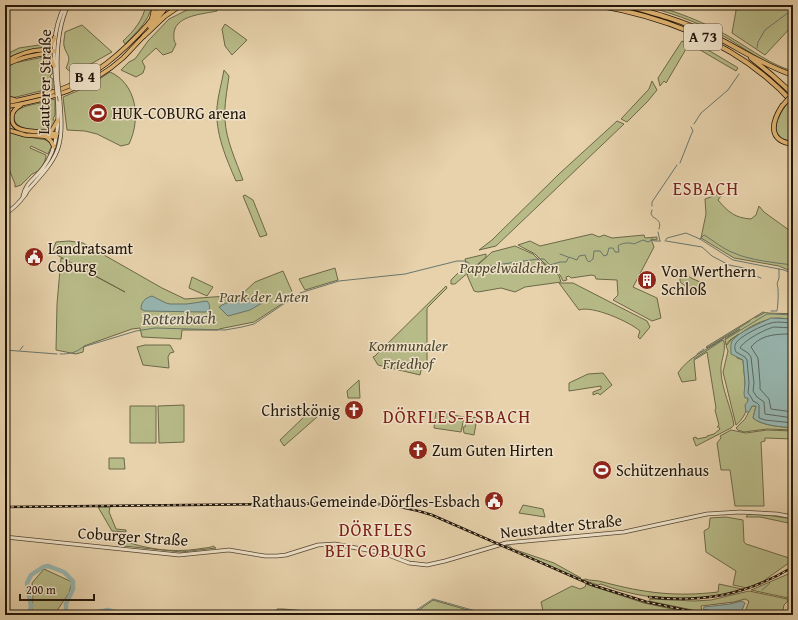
<svg xmlns="http://www.w3.org/2000/svg" width="798" height="620" viewBox="0 0 798 620" font-family="'Gentium Book Plus',serif">
<style>
.green{fill:#b7bb88;stroke:#6c6848}
.water{fill:#97b6b0;stroke:#68766d}
.lines{fill:none;stroke-linecap:round;stroke-linejoin:round}
.shore{stroke:#5c665c;stroke-width:1}
.stream{stroke:#68766d;stroke-width:1}
.river{stroke:#97b6b0;stroke-width:4.5}
.tertiary-casing{stroke:#534532;stroke-width:4.5}
.trunk-casing{stroke:#221609;stroke-width:5}
.motorway-casing{stroke:#221609;stroke-width:5.5}
.tertiary{stroke:#efe2c9;stroke-width:3}
.trunk{stroke:#e4b976;stroke-width:3.5}
.motorway{stroke:#e4b976;stroke-width:4}
.rail-casing{stroke:#221609;stroke-width:2.5}
.rail{stroke:#efe2c9;stroke-width:1;stroke-dasharray:3;stroke-linecap:butt}
.tertiary-bridge-casing{stroke:#534532;stroke-width:4.5;stroke-linecap:butt}
.motorway-bridge-casing{stroke:#221609;stroke-width:5.5;stroke-linecap:butt}
.tertiary-bridge{stroke:#efe2c9;stroke-width:3}
.motorway-bridge{stroke:#e4b976;stroke-width:4}
.labels{text-anchor:middle;stroke-width:3;stroke-linejoin:round;paint-order:stroke}
.shield{fill:#efe2c9;stroke:#605343;stroke-width:1}
.shield-label{font-size:15px;font-weight:bold;fill:#221609}
.street-label{font-size:16px;fill:#221609;stroke:#efe2c9}
.poi-label{font-size:16px;fill:#221609;stroke:#efe2c9;text-anchor:start}
.park-label{font-size:16px;font-style:italic;fill:#4f482f;stroke:#efe2c9}
.water-label{font-size:17px;font-style:italic;fill:#4b4e43;stroke:#efe2c9}
.quarter-label{font-size:18px;letter-spacing:1px;fill:#7a1f14;stroke:#efe2c9}
</style>
<rect width="100%" height="100%" fill="#e7d2ac"/>
<filter id="stains"><feTurbulence type="fractalNoise" baseFrequency=".005" numOctaves="4"/><feColorMatrix values="0 0 0 0 .2 0 0 0 0 .09 0 0 0 0 .02 0 0 0 .5 -.17"/></filter>
<radialGradient id="worn" r=".72"><stop offset=".6" stop-color="#630" stop-opacity="0"/><stop offset="1" stop-color="#630" stop-opacity=".3"/></radialGradient>
<!-- green -->
<path class="green" d="M 146,5 L 152,5 C 149,21 137,32 125,44 L 123,41 C 134,31 143,20 146,5 Z
M 197,5 L 216,5 L 217,11 C 204,14 177,15 174,32 C 174,37 173,40 176,44 L 172,52 L 163,55 L 156,48 L 142,61 L 145,67 L 143,73 L 136,77 L 121,70 L 129,62 L 135,59 L 148,41 L 169,19 Z
M 281,5 L 505,5 L 502,9 L 469,7 Z
M 642,5 C 665,5 713,26 733,39 C 752,50 771,65 793,71 L 793,74 C 766,66 744,47 720,34 C 695,21 668,12 642,5 Z
M 737,5 L 793,5 L 793,25 L 765,55 L 732,33 Z
M 225,24 L 247,40 L 232,55 L 225,46 L 222,29 Z
M 82,25 L 112,52 L 73,74 L 66,68 C 72,55 67,57 64,46 C 63,42 65,36 65,32 Z
M 682,41 L 689,44 L 666,83 L 664,81 L 660,86 L 658,78 Z
M 698,44 L 735,66 L 738,68 L 736,71 L 695,47 Z
M 39,45 L 49,46 C 43,49 37,49 30,50 C 22,52 12,55 5,60 L 5,55 L 19,48 Z
M 44,57 C 53,58 52,65 53,73 L 50,76 L 51,78 L 53,79 L 53,88 L 16,97 L 11,98 L 5,95 L 5,68 L 14,63 Z
M 224,70 L 229,76 C 227,91 224,105 225,120 C 226,140 236,161 243,180 L 236,181 C 226,158 215,133 217,107 C 218,95 222,82 224,70 Z
M 110,72 C 137,84 141,119 129,144 L 121,146 L 97,134 L 85,131 L 67,130 L 63,97 L 89,86 Z
M 652,81 L 657,90 L 648,101 L 627,122 L 621,119 L 649,89 Z
M 55,99 L 55,115 L 53,119 L 55,122 L 53,128 C 44,133 12,131 14,116 C 14,113 16,110 19,109 C 29,104 44,103 55,99 Z
M 788,103 L 793,108 L 793,141 C 766,141 777,115 788,103 Z
M 617,121 L 624,124 L 496,246 L 479,250 L 492,240 L 559,174 Z
M 5,131 L 22,136 L 47,140 L 52,145 L 48,154 L 31,146 L 30,148 L 46,155 C 46,163 39,172 32,174 L 21,185 L 15,187 L 15,184 L 5,159 Z
M 724,192 L 718,200 C 728,212 735,218 751,219 L 756,215 L 759,206 L 764,212 L 793,233 L 793,272 L 779,266 L 734,258 L 701,238 L 706,214 L 705,199 Z
M 245,195 L 253,200 L 267,235 L 260,237 L 243,196 Z
M 592,234 L 599,237 L 604,235 L 612,238 L 644,235 L 645,238 L 657,237 L 657,240 L 651,239 L 654,247 L 633,287 L 657,298 L 661,318 L 652,321 L 613,300 L 618,295 L 617,280 L 596,279 L 595,276 L 592,275 L 571,278 L 569,276 L 566,277 L 567,280 L 563,281 L 560,275 L 544,263 L 535,254 L 518,245 L 530,241 L 540,246 Z
M 69,241 L 83,243 L 162,288 L 185,299 L 241,295 L 255,282 L 283,271 L 294,296 L 254,322 L 219,329 L 218,330 L 182,330 L 181,339 L 142,337 L 140,328 L 132,329 L 84,346 L 83,352 L 76,354 L 56,350 L 57,304 L 61,258 L 125,292 L 57,255 L 53,250 L 56,242 Z
M 515,246 L 533,254 L 541,262 L 555,272 L 559,276 L 561,282 L 525,287 L 515,292 L 501,288 L 478,292 L 474,291 L 467,275 L 492,252 Z
M 486,254 L 486,257 L 455,284 L 451,284 L 451,280 L 466,265 L 465,259 Z
M 335,268 L 338,280 L 305,290 L 299,279 Z
M 680,270 L 691,278 L 700,282 L 699,296 L 680,282 Z
M 192,277 L 213,287 L 207,296 L 189,288 Z
M 559,283 L 573,283 L 647,321 L 650,327 L 640,339 L 638,337 L 640,331 C 630,322 592,305 579,310 Z
M 446,286 L 447,288 L 427,308 L 427,365 L 425,365 L 425,368 L 421,370 L 420,375 L 378,365 L 373,357 L 375,356 Z
M 763,312 C 768,314 786,313 793,314 L 793,319 C 786,319 777,317 771,319 C 759,321 743,330 735,339 L 737,358 L 743,360 L 745,383 C 744,389 748,394 748,399 C 749,408 743,420 736,425 L 723,372 L 728,351 L 726,346 L 732,339 L 739,334 L 730,340 L 726,345 L 725,339 L 740,329 L 707,348 L 706,347 Z
M 722,340 L 724,341 C 726,354 720,361 721,372 C 722,390 731,407 734,425 L 731,428 L 696,446 L 693,438 L 696,437 L 697,439 L 707,437 L 707,436 L 714,434 L 720,429 L 719,427 L 717,427 L 719,425 L 715,410 L 716,408 L 707,352 L 694,360 L 696,380 L 682,382 L 678,373 C 687,358 708,349 722,340 Z
M 145,345 L 170,345 L 174,352 L 170,353 L 168,357 L 169,368 L 143,365 L 137,347 Z
M 603,373 L 612,385 L 600,395 L 598,393 L 593,395 L 593,392 L 601,389 L 601,386 L 569,391 L 569,383 L 588,374 Z
M 359,380 L 360,398 L 348,398 L 347,391 Z
M 184,405 L 184,442 L 159,443 L 158,406 Z
M 130,406 L 156,406 L 156,443 L 130,443 Z
M 752,406 L 756,406 L 753,418 C 760,425 783,428 793,427 L 793,430 L 767,429 L 744,432 L 738,430 L 736,428 L 745,419 Z
M 316,409 L 317,417 L 284,446 L 280,440 L 308,413 Z
M 436,412 L 464,417 L 461,432 L 434,428 Z
M 467,416 L 477,418 L 474,435 L 464,433 L 463,427 L 465,427 Z
M 731,430 L 746,433 L 767,430 L 793,431 L 793,439 L 765,438 L 765,441 L 761,442 L 764,506 L 735,506 L 730,470 L 721,470 L 717,443 L 721,438 L 720,436 Z
M 109,458 L 124,458 L 125,469 L 109,469 Z
M 523,505 L 543,509 L 545,517 L 519,513 Z
M 98,507 L 110,507 L 109,512 L 116,529 L 126,530 L 126,532 L 112,531 Z
M 748,514 L 767,515 L 793,519 L 793,524 L 760,517 L 746,517 Z
M 726,517 L 743,520 L 744,542 L 746,544 L 789,558 L 793,557 L 793,560 L 762,582 L 747,588 L 733,585 L 736,571 L 706,552 L 704,531 L 709,528 L 710,518 Z
M 121,540 C 146,549 172,553 198,549 C 203,548 210,548 213,546 L 216,548 L 181,552 L 124,546 L 122,544 Z
M 508,545 L 513,549 L 554,563 L 581,578 L 579,579 L 505,546 Z
M 44,569 L 72,582 L 69,593 L 54,615 L 32,615 L 33,595 L 32,583 Z
M 793,572 L 793,599 L 751,590 Z
M 585,579 C 591,581 597,580 603,582 C 644,593 676,597 718,592 L 719,584 L 742,589 C 698,604 644,601 601,584 L 598,585 L 583,580 Z
M 586,584 L 644,603 L 700,615 L 652,615 L 635,612 L 634,615 L 544,615 L 541,602 L 572,586 L 580,589 L 585,587 Z
M 749,591 L 787,599 L 788,601 L 784,605 L 782,615 L 744,615 L 749,601 L 745,599 L 734,602 L 701,606 L 702,612 L 649,601 L 650,599 L 694,601 L 711,600 Z
M 433,600 L 485,615 L 486,615 L 412,615 Z
M 277,609 L 283,609 L 354,615 L 274,615 Z"/>
<!-- water -->
<path class="water" d="M 152,296 L 166,303 L 170,304 L 187,304 L 207,301 C 210,304 210,307 209,311 L 205,312 L 145,311 L 141,309 C 141,302 145,298 152,296 Z
M 258,297 L 262,303 L 250,310 L 228,316 L 219,307 L 226,303 Z
M 771,318 L 793,319 L 793,427 C 783,428 761,425 753,418 L 756,406 L 752,406 L 749,412 L 746,412 L 745,405 L 748,401 L 748,398 L 745,398 L 744,394 L 745,383 L 743,360 L 731,354 C 731,351 730,345 732,341 C 738,332 761,323 771,318 Z
M 742,601 L 745,603 L 740,615 L 731,615 L 703,609 L 704,607 L 730,604 Z"/>
<g class="lines">
<!-- shore -->
<path class="shore" d="M 793,323 C 786,323 778,321 771,323 C 763,325 740,336 736,343 C 734,346 735,350 736,352 L 745,357 L 747,360 L 749,383 L 748,393 L 751,397 L 753,401 L 757,403 L 759,405 L 759,418 L 765,420 L 793,423
M 793,328 C 787,328 780,327 774,327 C 765,329 743,341 740,348 L 748,353 L 751,357 L 754,383 L 753,391 L 757,397 L 764,402 L 765,414 L 793,418
M 793,334 C 777,334 762,334 751,347 L 758,358 L 760,383 L 760,389 L 769,399 L 771,409 L 793,412"/>
<!-- stream -->
<path class="stream" d="M 757,48 L 758,42 L 765,30 L 793,9
M 694,124 L 701,113 L 728,90 L 739,74
M 680,163 L 691,135 L 693,131 L 691,127
M 652,206 L 652,202 L 677,165
M 652,210 L 651,214 L 654,218
M 655,218 C 659,221 661,223 659,229
M 658,232 L 660,241
M 700,239 L 704,235 C 714,241 723,249 734,253 C 749,260 776,263 793,265
M 665,241 L 667,238 L 686,233 L 700,239 L 733,260 L 784,270 L 793,274
M 666,241 L 702,247 L 712,256 L 729,265 L 744,268 L 756,276 L 761,278
M 560,254 L 568,257
M 539,259 L 544,259 L 550,265 L 560,262 L 566,262 L 569,257 L 577,260 L 579,256 L 585,255 L 587,260 L 589,262 L 593,259 L 594,251 L 600,251 L 604,256 L 607,255 L 609,248 L 613,248 L 615,252 L 619,252 L 618,246 C 621,243 630,242 634,244 L 643,240 L 648,242 L 652,240 L 655,241 L 660,241
M 475,268 L 538,259
M 300,293 L 339,281 L 405,274 L 457,261 L 465,261 L 469,263
M 771,311 L 777,311 C 778,306 779,287 777,284 L 779,278 L 779,269
M 755,318 L 764,313
M 726,339 L 767,314 L 774,314 L 793,315
M 707,348 L 750,321
M 5,350 L 57,354
M 20,350 L 23,346
M 60,354 C 70,354 75,353 83,347 L 136,331 L 155,328 L 225,330 L 242,327 L 254,324 L 294,297
M 697,354 L 704,349
M 694,359 L 723,340
M 762,590 L 770,583 L 769,582
M 277,615 L 278,612 L 282,610 L 336,615
M 409,615 L 433,599 L 490,615"/>
<!-- river -->
<path class="river" d="M 66,611 L 75,615 L 81,615
M 29,615 L 31,606 L 28,591 L 27,583 L 31,575 L 43,567 L 48,566 L 64,572 L 73,581 L 73,589 L 66,604 L 66,615
M 83,615 L 108,610 L 125,615"/>
<!-- tertiary casing -->
<g class="tertiary-casing">
<path id="tertiary" d="M 58,83 C 56,57 57,29 68,5
M 56,84 C 53,57 52,30 65,5
M 23,196 C 26,182 35,179 43,168 C 59,147 59,121 57,95
M 5,214 C 13,209 19,203 25,195 C 26,194 27,191 28,190 C 59,156 64,149 60,101
M 5,537 L 179,555 L 229,550 L 265,556 L 277,556 L 286,555 L 318,545 L 335,544 L 383,553 L 409,563 L 427,565 L 445,561 L 506,543 L 624,532 L 707,514 L 740,512 L 777,514 L 793,517"/>
</g>
<!-- trunk casing -->
<g class="trunk-casing">
<path id="trunk" d="M 46,50 L 51,46 L 55,37
M 43,54 L 51,58 L 54,66
M 5,62 C 19,54 38,47 53,51
M 5,66 C 20,56 37,56 54,51
M 5,97 L 15,100
M 5,103 C 22,99 39,96 56,91 C 94,78 123,52 149,23
M 21,105 C 16,108 12,111 12,117 C 10,133 34,131 44,132 C 48,133 52,133 57,134
M 5,107 C 47,100 90,88 123,58 C 130,51 137,43 144,36
M 5,129 L 25,135 L 56,137
M 48,132 L 52,130 L 58,120
M 46,137 L 51,141 L 54,147"/>
</g>
<!-- motorway casing -->
<g class="motorway-casing">
<path id="motorway" d="M 596,5 C 670,18 742,46 793,103
M 625,5 C 654,13 683,21 710,34 C 737,47 764,66 793,75
M 152,18 L 155,5
M 149,23 L 163,5
M 150,27 L 168,5
M 144,36 L 165,16 L 181,5
M 751,58 L 772,75 L 793,94
M 782,106 C 771,123 768,141 793,144
M 790,516 L 793,503"/>
</g>
<!-- tertiary -->
<use href="#tertiary" class="tertiary"/>
<!-- trunk -->
<use href="#trunk" class="trunk"/>
<!-- motorway -->
<use href="#motorway" class="motorway"/>
<!-- rail casing -->
<g class="rail-casing">
<path id="rail" d="M 5,507 L 357,503 C 383,503 407,507 432,515 L 592,585 L 647,602 L 709,615
M 649,597 C 703,603 746,595 793,567"/>
</g>
<!-- rail -->
<use href="#rail" class="rail"/>
<!-- tertiary-bridge casing -->
<g class="tertiary-bridge-casing">
<path id="tertiary-bridge" d="M 58,83 L 60,101
M 56,84 L 57,95"/>
</g>
<!-- motorway-bridge casing -->
<g class="motorway-bridge-casing">
<path id="motorway-bridge" d="M 782,106 L 793,94"/>
</g>
<!-- tertiary-bridge -->
<use href="#tertiary-bridge" class="tertiary-bridge"/>
<!-- motorway-bridge -->
<use href="#motorway-bridge" class="motorway-bridge"/>
</g>
<!-- icons -->
<defs>
<g id="stadium-disc" transform="scale(1)"><circle r="9.5" fill="#8f2418" stroke="#efe2c9"/><path d="M0-5a6.5 5 0 1 0 0 10a6.5 5 0 1 0 0-10ZM-3.5-1.8h7v3.6h-7Z" fill="#fff"/></g>
<g id="civic-disc" transform="scale(1)"><circle r="9.5" fill="#8f2418" stroke="#efe2c9"/><path d="M-.6-6.5H3V-4.5H.6V-3L4-1V1h2V6H-6V1h2V-1L-.6-3ZM-1.2 2.5V6h2.4V2.5Z" fill="#fff"/></g>
<g id="building-disc" transform="scale(1)"><circle r="9.5" fill="#8f2418" stroke="#efe2c9"/><path d="M-4-6H4V6H1V3H-1V6H-4ZM-2.5-4.3h1.7v1.8h-1.7ZM.8-4.3h1.7v1.8H.8ZM-2.5-1h1.7V.8h-1.7ZM.8-1h1.7V.8H.8Z" fill="#fff"/></g>
<g id="church-disc" transform="scale(1)"><circle r="9.5" fill="#8f2418" stroke="#efe2c9"/><path d="M-1.2-6h2.4v3.5h3.3v2.4h-3.3V6h-2.4V-.1h-3.3v-2.4h3.3Z" fill="#fff"/></g>
</defs>
<g fill-rule="evenodd">
<use href="#stadium-disc" x="98" y="113"/>
<use href="#civic-disc" x="34" y="257"/>
<use href="#building-disc" x="647" y="280"/>
<use href="#church-disc" x="354" y="410"/>
<use href="#church-disc" x="418" y="450"/>
<use href="#stadium-disc" x="602" y="470"/>
<use href="#civic-disc" x="494" y="501"/>
</g>
<g class="labels">
<!-- shield labels -->
<g class="shield">
<rect x="684" y="24" width="38" height="26" rx="3"/>
<rect x="70" y="64" width="30" height="26" rx="3"/>
</g>
<g class="shield-label">
<text x="703" y="42">A 73</text>
<text x="85" y="82">B 4</text>
</g>
<!-- street labels -->
<g class="street-label">
<text transform="translate(44 82) rotate(-89)" y="6">Lauterer Straße</text>
<text transform="translate(561 526) rotate(-6)" y="6">Neustadter Straße</text>
<text transform="translate(133 536) rotate(4)" y="6">Coburger Straße</text>
</g>
<!-- poi labels -->
<g class="poi-label">
<text x="112" y="119">HUK-COBURG arena</text>
<text x="48" y="254">Landratsamt<tspan x="48" dy="18">Coburg</tspan></text>
<text x="661" y="277">Von Werthern<tspan x="661" dy="18">Schloß</tspan></text>
<text x="340" y="416" text-anchor="end">Christkönig</text>
<text x="432" y="456">Zum Guten Hirten</text>
<text x="616" y="476">Schützenhaus</text>
<text x="480" y="507" text-anchor="end">Rathaus Gemeinde Dörfles-Esbach</text>
</g>
<!-- park labels -->
<g class="park-label">
<text x="509" y="273">Pappelwäldchen</text>
<text x="264" y="302">Park der Arten</text>
<text x="408" y="351">Kommunaler<tspan x="408" dy="18">Friedhof</tspan></text>
</g>
<!-- water labels -->
<g class="water-label">
<text transform="translate(179 318) rotate(-1)" y="6">Rottenbach</text>
</g>
<!-- quarter labels -->
<g class="quarter-label">
<text x="706" y="195">ESBACH</text>
<text x="457" y="423">DÖRFLES-ESBACH</text>
<text x="376" y="536">DÖRFLES<tspan x="376" dy="21">BEI COBURG</tspan></text>
</g>
</g>
<!-- margin -->
<rect width="798" height="620" fill="none" stroke="#e7d2ac" stroke-width="20"/>
<rect x="6" y="6" width="786" height="608" fill="none" stroke="#221609" stroke-width="2"/>
<rect x="10" y="10" width="778" height="600" fill="none" stroke="#221609"/>
<!-- scale -->
<path d="M20 594v6h74v-6" fill="none" stroke="#221609" stroke-width="2"/>
<text x="26" y="594" font-size="12" fill="#221609" stroke="#efe2c9" stroke-width="3" paint-order="stroke">200 m</text>
<rect width="100%" height="100%" filter="url(#stains)"/>
<rect width="100%" height="100%" fill="url(#worn)"/>
</svg>
